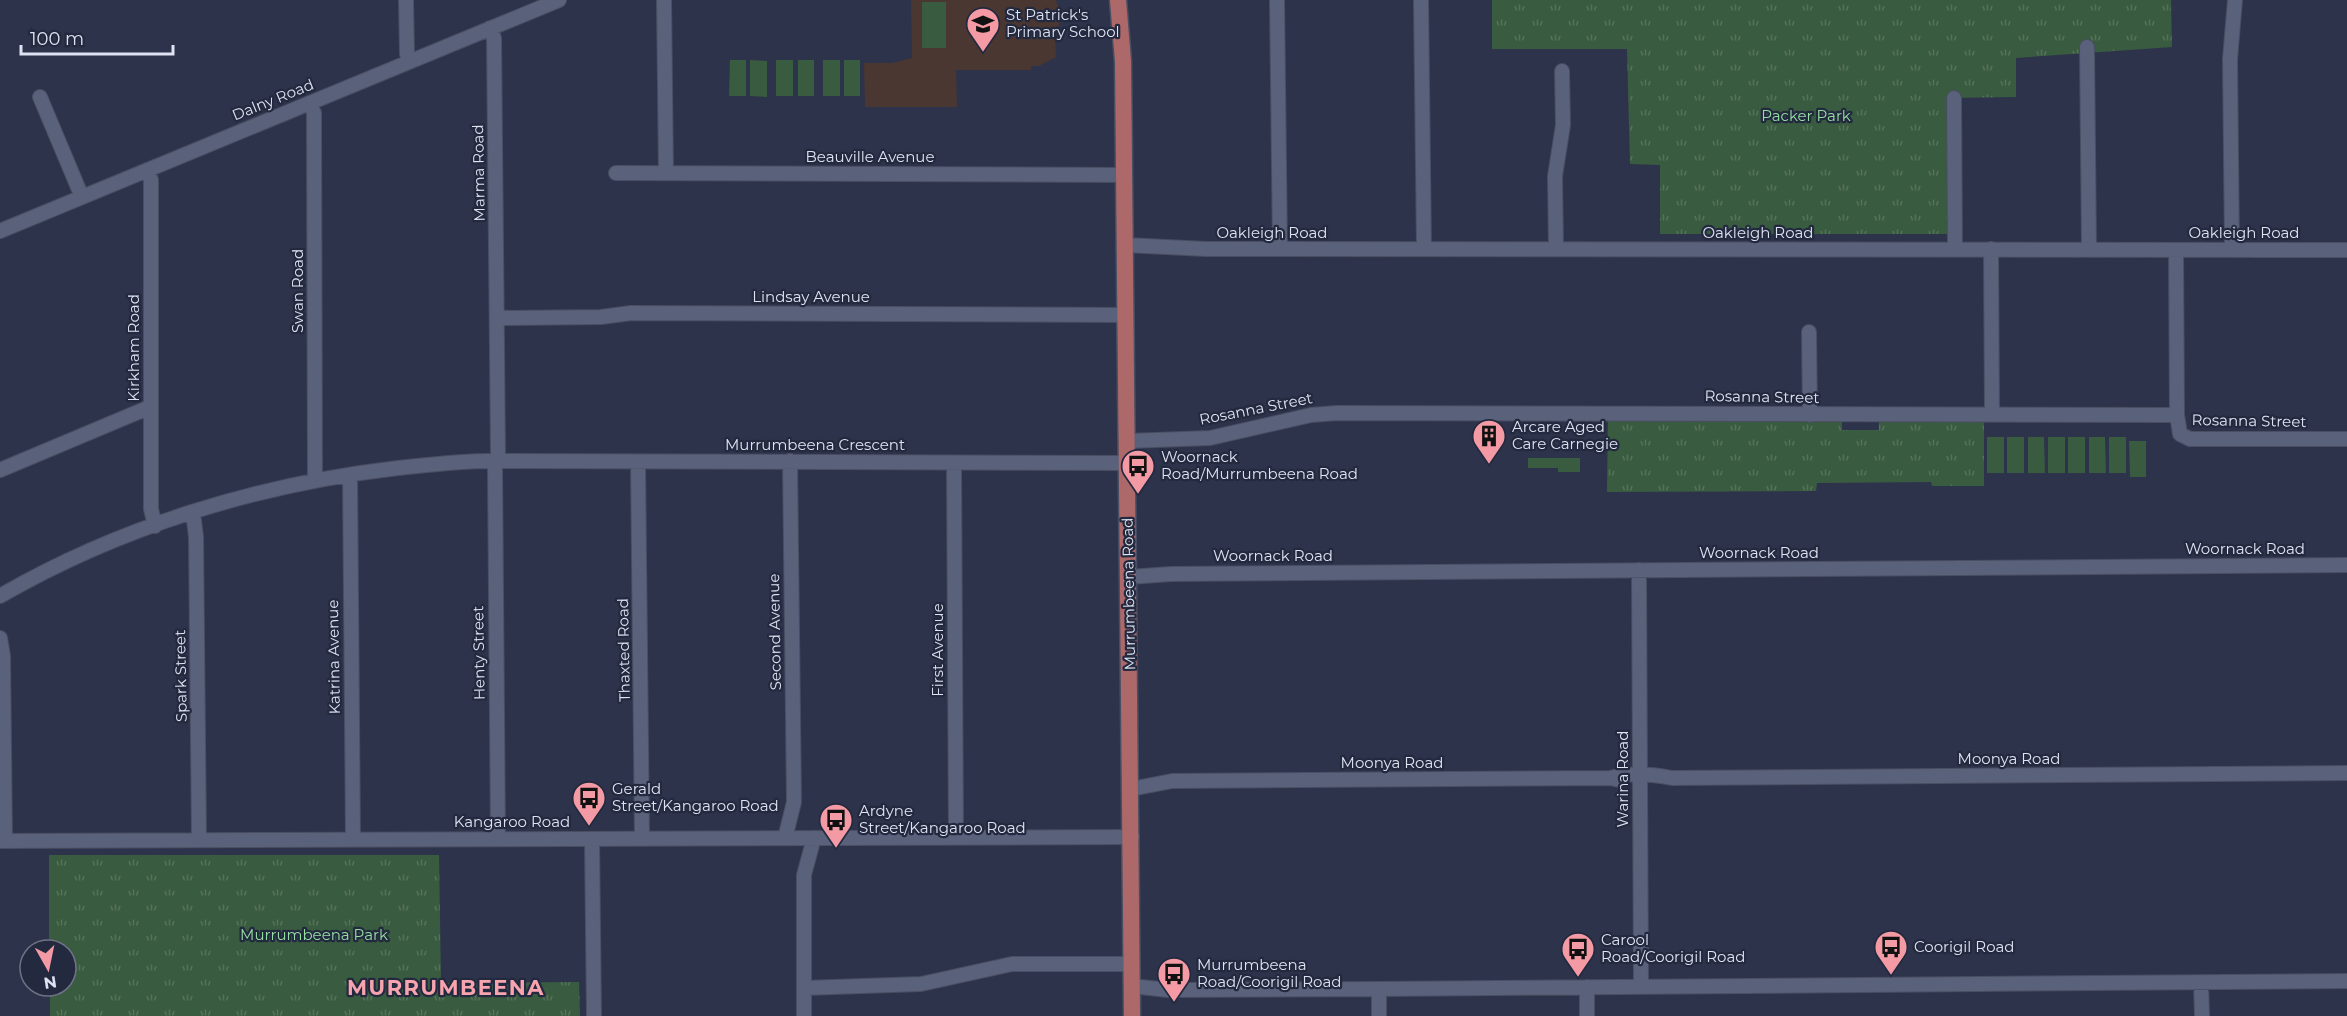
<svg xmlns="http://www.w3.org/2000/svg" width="2347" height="1016" viewBox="0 0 2347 1016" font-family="Montserrat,sans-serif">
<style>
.education{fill:#4a3731}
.green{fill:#395b3f}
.park{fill:url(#park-tufts)}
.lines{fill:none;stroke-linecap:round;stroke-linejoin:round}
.minor-casing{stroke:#494e62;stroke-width:16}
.major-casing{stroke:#494e62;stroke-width:19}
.minor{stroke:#5a617b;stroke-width:14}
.major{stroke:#ad696a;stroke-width:16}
.labels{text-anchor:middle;stroke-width:4.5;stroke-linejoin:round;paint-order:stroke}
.poi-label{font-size:15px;fill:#dee2f1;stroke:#23293f;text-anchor:start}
.street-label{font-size:15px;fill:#dee2f1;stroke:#23293f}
.park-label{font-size:15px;fill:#94dfa1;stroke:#23293f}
.district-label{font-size:21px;font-weight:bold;letter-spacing:1.5px;fill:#f8a4ae;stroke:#23293f}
</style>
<defs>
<pattern id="park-tufts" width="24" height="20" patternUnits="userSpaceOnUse" patternTransform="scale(1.5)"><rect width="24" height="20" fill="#395b3f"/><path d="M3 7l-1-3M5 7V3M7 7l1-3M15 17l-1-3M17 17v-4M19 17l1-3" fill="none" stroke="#55725b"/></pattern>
</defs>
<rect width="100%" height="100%" fill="#2d334a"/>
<!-- education -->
<path class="education" d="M 911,0 L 1056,0 L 1062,18 L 1055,34 L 1056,57 L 1039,66 L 1031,66 L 1031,70 L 956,70 L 957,107 L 865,107 L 864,63 L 892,63 L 912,58 Z"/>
<!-- green -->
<path class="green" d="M 922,2 L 946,2 L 946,48 L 922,48 Z
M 730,60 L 746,60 L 746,96 L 729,96 Z
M 750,60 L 767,61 L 767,97 L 750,96 Z
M 776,60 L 793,60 L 793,96 L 776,96 Z
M 798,60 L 814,60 L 814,96 L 798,96 Z
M 823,60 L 840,60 L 840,96 L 823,96 Z
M 844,60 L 860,60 L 860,96 L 844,96 Z
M 1987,437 L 2004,437 L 2004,473 L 1987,473 Z
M 2007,437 L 2024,437 L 2024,473 L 2007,473 Z
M 2028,437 L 2044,437 L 2045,473 L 2028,473 Z
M 2048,437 L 2065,437 L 2065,473 L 2048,473 Z
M 2068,437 L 2085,437 L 2085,473 L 2068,473 Z
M 2089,437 L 2105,437 L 2106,473 L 2089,473 Z
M 2109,437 L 2126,437 L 2126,473 L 2109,473 Z
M 2129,441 L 2146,441 L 2146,477 L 2130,477 Z
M 1528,458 L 1580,458 L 1580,472 L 1558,472 L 1558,468 L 1528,468 Z"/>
<!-- park -->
<path class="park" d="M 1492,0 L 2171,0 L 2172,47 L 2016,58 L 2016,97 L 1948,98 L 1949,234 L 1660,234 L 1660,165 L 1630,164 L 1627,49 L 1492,49 Z
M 1608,418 L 1842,421 L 1842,430 L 1879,430 L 1879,421 L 1984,420 L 1984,486 L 1932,486 L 1931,482 L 1817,483 L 1816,491 L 1610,492 L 1607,492 Z
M 49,855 L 439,855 L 441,983 L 579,982 L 580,1016 L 50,1016 L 50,986 L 66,986 L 66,950 L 49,950 Z"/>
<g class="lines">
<!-- minor casing -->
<g class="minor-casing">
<path id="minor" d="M 406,0 L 407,54 L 411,61
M 664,0 L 666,173
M 1277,0 L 1280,249
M 1421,0 L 1424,249
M 490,28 L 494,38 L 498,455
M 2087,47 L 2089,249
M 40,97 L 82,197
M 1954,98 L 1955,249
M 310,103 L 314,113 L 315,480
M 147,170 L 151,180 L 151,509 L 155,526
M 616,173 L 1124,175
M 0,231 L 559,0
M 1125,245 L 1206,249 L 2347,250
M 1556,249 L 1555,176 L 1563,125 L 1562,71
M 1991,249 L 1992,414
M 2232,249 L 2230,59 L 2235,0
M 2176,250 L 2177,415
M 497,318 L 601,317 L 631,313 L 1126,315
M 1809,332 L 1810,415
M 1127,441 L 1210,438 L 1311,415 L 1337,413 L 2171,415 L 2177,415 L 2180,434 L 2190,439 L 2347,439
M 503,461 L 1127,463
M 638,462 L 642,838
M 954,463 L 956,837
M 495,468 L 498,839
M 0,470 L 150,407
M 350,475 L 353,840
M 193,512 L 196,537 L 199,840
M 1639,570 L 1641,987
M 1129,577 L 1171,574 L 2347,565
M 0,596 C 121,526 260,484 398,468 C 428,465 459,461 489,461
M 0,638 L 3,656 L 5,841
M 1611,778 C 1630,772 1652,774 1672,778 L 2347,773
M 1131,789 L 1172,781 L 1611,778 L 1619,780
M 785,838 L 794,802 L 790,461
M 592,839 L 594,1016
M 0,841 L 1132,837
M 2201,983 L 2202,1016
M 1132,986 L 1168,990 L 1379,989 L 2347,981
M 1587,987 L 1587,1016
M 804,988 L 921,984 L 1012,964 L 1132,964
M 1379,989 L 1379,1016
M 804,1016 L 804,875 L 814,838"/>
</g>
<!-- major casing -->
<g class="major-casing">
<path id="major" d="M 1118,0 L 1123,61 L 1132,1016"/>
</g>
<!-- minor -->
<use href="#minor" class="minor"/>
<!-- major -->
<use href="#major" class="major"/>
</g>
<!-- icons -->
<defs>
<g id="school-pin" transform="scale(1.725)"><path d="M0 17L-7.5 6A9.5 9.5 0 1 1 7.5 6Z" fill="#f49aa5" stroke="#23293f"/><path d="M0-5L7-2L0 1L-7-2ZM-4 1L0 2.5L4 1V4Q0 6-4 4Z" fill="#111"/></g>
<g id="building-pin" transform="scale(1.725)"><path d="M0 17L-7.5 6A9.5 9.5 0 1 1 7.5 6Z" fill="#f49aa5" stroke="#23293f"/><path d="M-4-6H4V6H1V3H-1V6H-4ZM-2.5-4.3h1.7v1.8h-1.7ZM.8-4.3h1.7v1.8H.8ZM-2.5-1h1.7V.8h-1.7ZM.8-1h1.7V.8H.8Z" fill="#111"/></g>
<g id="bus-pin" transform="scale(1.725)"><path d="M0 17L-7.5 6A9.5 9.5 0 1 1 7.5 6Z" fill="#f49aa5" stroke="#23293f"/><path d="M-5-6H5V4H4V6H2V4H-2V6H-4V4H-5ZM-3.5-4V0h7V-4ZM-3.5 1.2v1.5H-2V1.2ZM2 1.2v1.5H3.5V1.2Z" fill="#111"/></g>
</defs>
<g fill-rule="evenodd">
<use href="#school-pin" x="983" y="24"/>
<use href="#building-pin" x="1489" y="436"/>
<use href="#bus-pin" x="1138" y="466"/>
<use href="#bus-pin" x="589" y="798"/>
<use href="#bus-pin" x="836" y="820"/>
<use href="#bus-pin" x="1891" y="947"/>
<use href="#bus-pin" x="1578" y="949"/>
<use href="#bus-pin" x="1174" y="974"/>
</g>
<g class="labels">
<!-- poi labels -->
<g class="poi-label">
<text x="1006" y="20">St Patrick's<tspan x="1006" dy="17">Primary School</tspan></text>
<text x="1512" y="432">Arcare Aged<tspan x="1512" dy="17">Care Carnegie</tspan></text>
<text x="1161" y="462">Woornack<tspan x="1161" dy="17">Road/Murrumbeena Road</tspan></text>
<text x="612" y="794">Gerald<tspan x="612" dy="17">Street/Kangaroo Road</tspan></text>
<text x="859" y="816">Ardyne<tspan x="859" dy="17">Street/Kangaroo Road</tspan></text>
<text x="1601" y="945">Carool<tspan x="1601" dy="17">Road/Coorigil Road</tspan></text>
<text x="1914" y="952">Coorigil Road</text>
<text x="1197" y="970">Murrumbeena<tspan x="1197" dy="17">Road/Coorigil Road</tspan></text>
</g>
<!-- street labels -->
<g class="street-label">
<text transform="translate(273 100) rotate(-22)" y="5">Dalny Road</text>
<text x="870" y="162">Beauville Avenue</text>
<text transform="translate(479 173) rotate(-91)" y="5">Marma Road</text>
<text x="1272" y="238">Oakleigh Road</text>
<text x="1758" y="238">Oakleigh Road</text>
<text x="2244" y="238">Oakleigh Road</text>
<text transform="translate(298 291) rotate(-90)" y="5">Swan Road</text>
<text x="811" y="302">Lindsay Avenue</text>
<text transform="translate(134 348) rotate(-90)" y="5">Kirkham Road</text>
<text transform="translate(1762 397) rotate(1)" y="5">Rosanna Street</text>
<text transform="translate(1256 409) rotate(-11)" y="5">Rosanna Street</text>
<text transform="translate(2249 421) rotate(1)" y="5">Rosanna Street</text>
<text x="815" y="450">Murrumbeena Crescent</text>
<text x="2245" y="554">Woornack Road</text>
<text x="1759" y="558">Woornack Road</text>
<text x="1273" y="561">Woornack Road</text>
<text transform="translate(1129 594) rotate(-91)" y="5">Murrumbeena Road</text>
<text transform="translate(775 632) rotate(-91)" y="5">Second Avenue</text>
<text transform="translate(624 650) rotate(-91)" y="5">Thaxted Road</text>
<text transform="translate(938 650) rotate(-90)" y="5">First Avenue</text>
<text transform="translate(479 653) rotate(-91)" y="5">Henty Street</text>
<text transform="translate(334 657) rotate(-91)" y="5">Katrina Avenue</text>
<text transform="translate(181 676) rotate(-91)" y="5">Spark Street</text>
<text x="2009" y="764">Moonya Road</text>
<text x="1392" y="768">Moonya Road</text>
<text transform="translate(1623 779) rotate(-90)" y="5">Warina Road</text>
<text x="512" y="827">Kangaroo Road</text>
</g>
<!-- park labels -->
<g class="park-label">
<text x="1806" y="121">Packer Park</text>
<text x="314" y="940">Murrumbeena Park</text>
</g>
<!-- district labels -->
<g class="district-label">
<text x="446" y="995">MURRUMBEENA</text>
</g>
</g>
<!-- north arrow -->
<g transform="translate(48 968) rotate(171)"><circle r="28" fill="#23293f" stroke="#6e7386" stroke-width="1.5"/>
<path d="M0-4.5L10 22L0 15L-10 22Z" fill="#f49aa5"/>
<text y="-9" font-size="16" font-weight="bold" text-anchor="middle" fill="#dee2f1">N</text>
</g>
<!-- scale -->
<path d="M21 45v9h152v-9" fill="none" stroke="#dee2f1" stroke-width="3"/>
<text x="30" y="45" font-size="18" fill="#dee2f1" stroke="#23293f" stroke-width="4.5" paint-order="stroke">100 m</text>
</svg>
